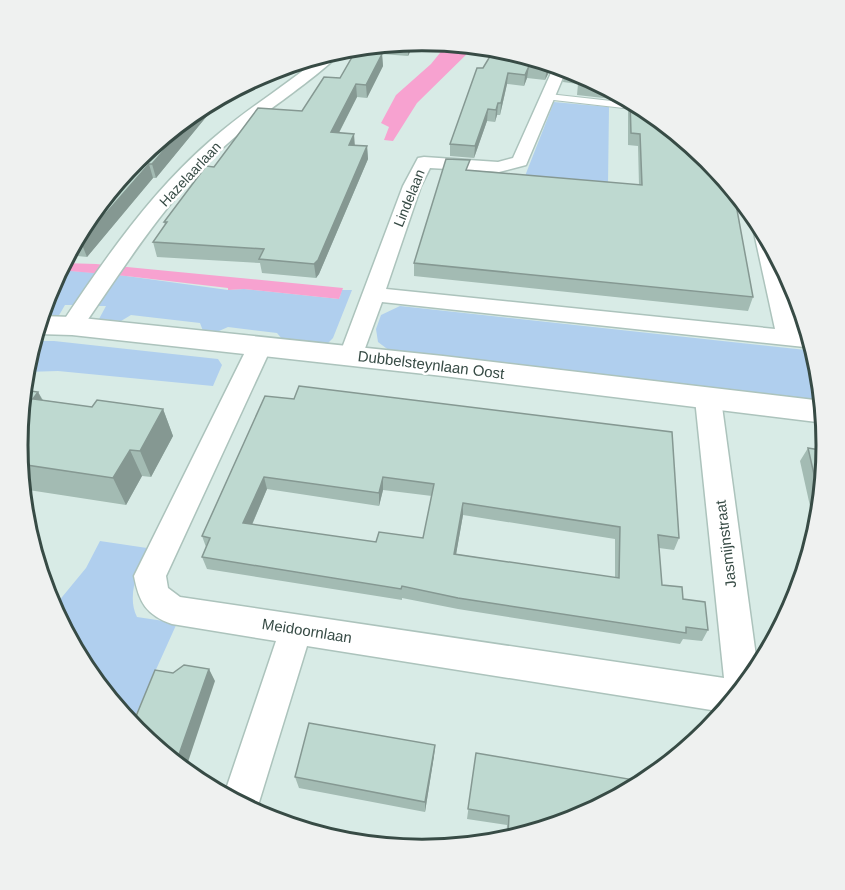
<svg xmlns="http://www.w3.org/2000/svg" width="845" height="890" viewBox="0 0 845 890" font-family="Helvetica,sans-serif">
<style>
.residential{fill:#d8ebe6}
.green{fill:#b0cfee}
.water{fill:#f7a2d0}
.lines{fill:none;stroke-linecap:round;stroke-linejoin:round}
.pedestrian-casing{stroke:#acc3bc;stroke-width:2}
.minor-casing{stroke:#acc3bc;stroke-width:3}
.tertiary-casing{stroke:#acc3bc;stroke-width:3}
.pedestrian{fill:#fff;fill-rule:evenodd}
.minor{fill:#fff;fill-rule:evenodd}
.tertiary{fill:#fff;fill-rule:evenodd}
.wall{fill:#a3bbb3;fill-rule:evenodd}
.shaded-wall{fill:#859892}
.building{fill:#bed9d0;stroke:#859892;stroke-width:1.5;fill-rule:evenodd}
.labels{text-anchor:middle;stroke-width:5;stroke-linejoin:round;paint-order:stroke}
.far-street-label{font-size:14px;fill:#374b45;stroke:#fff}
.street-label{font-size:15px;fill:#374b45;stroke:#fff}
.rim{fill:none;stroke:#374b45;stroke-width:3}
</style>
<rect width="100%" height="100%" fill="#eaf6f3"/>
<!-- residential -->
<path class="residential" d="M20 445a403 403 0 1 1 806 0a403 403 0 1 1-806 0Z"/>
<!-- green -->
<path class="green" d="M 554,102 L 609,107 L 608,184 L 525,176 Z
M 775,251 L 796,291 L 809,332 L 799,331 Z
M 59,270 L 97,273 L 76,305 L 65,305 L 58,317 L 40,318 L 49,290 Z
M 119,275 L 228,290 L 244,289 L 339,299 L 342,290 L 352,290 L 333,338 L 326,345 L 282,339 L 277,333 L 228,327 L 219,331 L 203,331 L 200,323 L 131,315 L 121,321 L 99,319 L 106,306 L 98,306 Z
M 400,306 L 815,351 L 819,366 L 823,400 L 390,351 L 378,342 L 376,329 L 381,315 Z
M 33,341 L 54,341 L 218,359 L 222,365 L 213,386 L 58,371 L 25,372 Z
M 100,541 L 147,548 C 139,569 126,595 137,617 L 177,623 L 131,725 L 86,669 L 53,608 L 86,568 Z"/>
<!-- water -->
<path class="water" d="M 448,43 L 475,46 L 417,103 L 393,141 L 384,140 L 389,127 L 381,123 L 396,95 L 431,64 Z
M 63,263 L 96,264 L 343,288 L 339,299 L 244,289 L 228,290 L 228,288 L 126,276 L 59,270 Z"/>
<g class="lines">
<!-- pedestrian casing -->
<g class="pedestrian-casing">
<path id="pedestrian" d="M 549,94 L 638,104 L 650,111 L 545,99 L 543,97 Z"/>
</g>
<!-- minor casing -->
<g class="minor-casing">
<path id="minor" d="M 343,48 C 341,60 267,111 252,123 C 179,179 131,257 80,331 L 72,333 L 64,331 L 60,326 C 103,261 151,192 210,141 C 246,109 287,85 323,55 Z
M 555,64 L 567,68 L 526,165 L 499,172 L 430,168 L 421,186 L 386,289 L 775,329 L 753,228 L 760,223 L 782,263 L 799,332 L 809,333 L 814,348 L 382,302 L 360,362 L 351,364 L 342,362 L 339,356 L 403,186 L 418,158 L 424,157 L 498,162 L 513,158 Z
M 260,338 L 268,340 L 272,346 L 166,576 L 168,588 L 180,597 L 724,678 L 695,399 L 699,393 L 708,390 L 717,393 L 721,399 L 758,671 L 724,712 L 307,646 L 256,812 L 224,795 L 276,641 L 172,624 C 146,615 139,602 134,576 L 248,346 L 252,340 Z"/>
</g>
<!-- tertiary casing -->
<g class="tertiary-casing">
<path id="tertiary" d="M 41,316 L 72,317 L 443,356 L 823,401 L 825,423 L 443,376 L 72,335 L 38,334 L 36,333 Z"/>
</g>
<!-- pedestrian -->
<use href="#pedestrian" class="pedestrian"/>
<!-- minor -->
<use href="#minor" class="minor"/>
<!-- tertiary -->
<use href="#tertiary" class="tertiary"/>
</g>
<!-- wall -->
<path class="wall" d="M 423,41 L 420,47 L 413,46 L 408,56 L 382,54 L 383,66 L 367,98 L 357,97 L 339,133 L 354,145 L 367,146 L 368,159 L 319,274 L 316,278 L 262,273 L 260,263 L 157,257 L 153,242 L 165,225 L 164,222 L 214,167 L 302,111 L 340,78 L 379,54 L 378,45 Z
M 553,64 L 545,80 L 527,78 L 524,86 L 507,84 L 500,115 L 497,115 L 495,122 L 487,121 L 474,158 L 450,156 L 450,144 L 483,68 Z
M 565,71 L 578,71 L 648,109 L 753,297 L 748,311 L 414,276 L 414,263 L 470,171 L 639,185 L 638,146 L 628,145 L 628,111 L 630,101 L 577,95 L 578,84 L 563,82 Z
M 225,94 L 156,178 L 153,178 L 87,257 L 68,255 L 86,220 L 198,108 Z
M 38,392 L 43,400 L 92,407 L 163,409 L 173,436 L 151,477 L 142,476 L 126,505 L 22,489 L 18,445 Z
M 265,396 L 679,538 L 674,550 L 659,548 L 662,585 L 683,599 L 708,630 L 702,641 L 683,639 L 680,644 L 458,609 L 402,598 L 402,600 L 207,569 L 202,557 L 206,547 L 202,536 ZM 267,489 L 379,506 L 383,490 L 432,496 L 423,538 L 376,542 L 252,525 ZM 463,515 L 615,539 L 615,578 L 456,554 Z
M 808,448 L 826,451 L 819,524 L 816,533 L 800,461 Z
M 435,745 L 434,756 L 425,812 L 299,788 L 295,777 Z
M 476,753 L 577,819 L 506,840 L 507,825 L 467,819 Z"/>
<!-- shaded-wall -->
<path class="shaded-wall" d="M 413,41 L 413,46 L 408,56 L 408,45 L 410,42 Z
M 382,54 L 383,66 L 367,98 L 366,85 Z
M 550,63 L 553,64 L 545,80 L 547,68 Z
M 529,66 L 527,78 L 524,86 L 525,75 Z
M 508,73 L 507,84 L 500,115 L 501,103 Z
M 356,84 L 357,97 L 332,146 L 331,132 Z
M 225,94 L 156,178 L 152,164 L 201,107 Z
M 498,103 L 497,115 L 495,122 L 496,110 Z
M 488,109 L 487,121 L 474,158 L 475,146 Z
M 354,134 L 355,147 L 349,145 Z
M 367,146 L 368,159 L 319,274 L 316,278 L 314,264 Z
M 149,164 L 153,178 L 87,257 L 81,242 Z
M 38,392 L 52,419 L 33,399 Z
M 163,409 L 173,436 L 151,477 L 140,451 Z
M 130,450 L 142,476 L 126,505 L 113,478 Z
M 264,477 L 267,489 L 247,536 L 243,523 Z
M 383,477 L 383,490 L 379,506 L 379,493 Z
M 463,503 L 463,515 L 454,566 L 454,554 Z
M 209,669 L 215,681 L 185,771 L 176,763 Z
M 435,745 L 434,756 L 425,812 L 425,802 Z"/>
<!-- building -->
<path class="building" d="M 410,42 L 408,45 L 390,44 Z
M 495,48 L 502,48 L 550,63 L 547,68 L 529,66 L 525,75 L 508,73 L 501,103 L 498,103 L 496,110 L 488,109 L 475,146 L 450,144 L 477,68 L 483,68 Z
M 355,52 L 382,54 L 366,85 L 356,84 L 331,132 L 354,134 L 349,145 L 367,146 L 318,260 L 314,264 L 259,259 L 264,249 L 153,242 L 167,222 L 164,222 L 206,166 L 214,167 L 258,108 L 302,111 L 324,77 L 340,78 Z
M 566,68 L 578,71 L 579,72 L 565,71 Z
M 582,74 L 605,86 L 578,83 Z
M 630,100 L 648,109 L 709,159 L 733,188 L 753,297 L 414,263 L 446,159 L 470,160 L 466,170 L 642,185 L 640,134 L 631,133 Z
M 201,107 L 152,164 L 149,164 L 81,242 L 75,242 L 86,220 L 137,159 Z
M 299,386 L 672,432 L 679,538 L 658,535 L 662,585 L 682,587 L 683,599 L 705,602 L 708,630 L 686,627 L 686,633 L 458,598 L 402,586 L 401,589 L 202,557 L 210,538 L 202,536 L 265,396 L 294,399 ZM 264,477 L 379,493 L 383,477 L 434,484 L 423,538 L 379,532 L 376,542 L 243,523 ZM 463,503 L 620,527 L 619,578 L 454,554 Z
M 23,390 L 38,392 L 33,399 L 92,407 L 97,400 L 163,409 L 140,451 L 130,450 L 113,478 L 20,464 L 18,445 Z
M 808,448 L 826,451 L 821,505 Z
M 184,665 L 209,669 L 176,763 L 136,731 L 132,726 L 155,670 L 173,673 Z
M 309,723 L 435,745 L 425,802 L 295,777 Z
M 476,753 L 646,782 L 577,819 L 520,836 L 508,834 L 509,816 L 468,809 Z"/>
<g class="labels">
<!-- far-street labels -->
<g class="far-street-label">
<text transform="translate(190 174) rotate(-47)" y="5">Hazelaarlaan</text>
<text transform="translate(409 198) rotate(-68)" y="5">Lindelaan</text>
</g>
<!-- street labels -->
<g class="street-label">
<text transform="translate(431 365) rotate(7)" y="5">Dubbelsteynlaan Oost</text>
<text transform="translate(726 544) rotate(-97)" y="5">Jasmijnstraat</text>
<text transform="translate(307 631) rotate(9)" y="5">Meidoornlaan</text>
</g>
</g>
<!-- crop -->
<path d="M0 0H845V890H0ZM28 445a394 394 0 1 1 788 0a394 394 0 1 1-788 0Z" fill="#eff1f0" fill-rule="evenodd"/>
<path class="rim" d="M28 445a394 394 0 1 1 788 0a394 394 0 1 1-788 0Z"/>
</svg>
